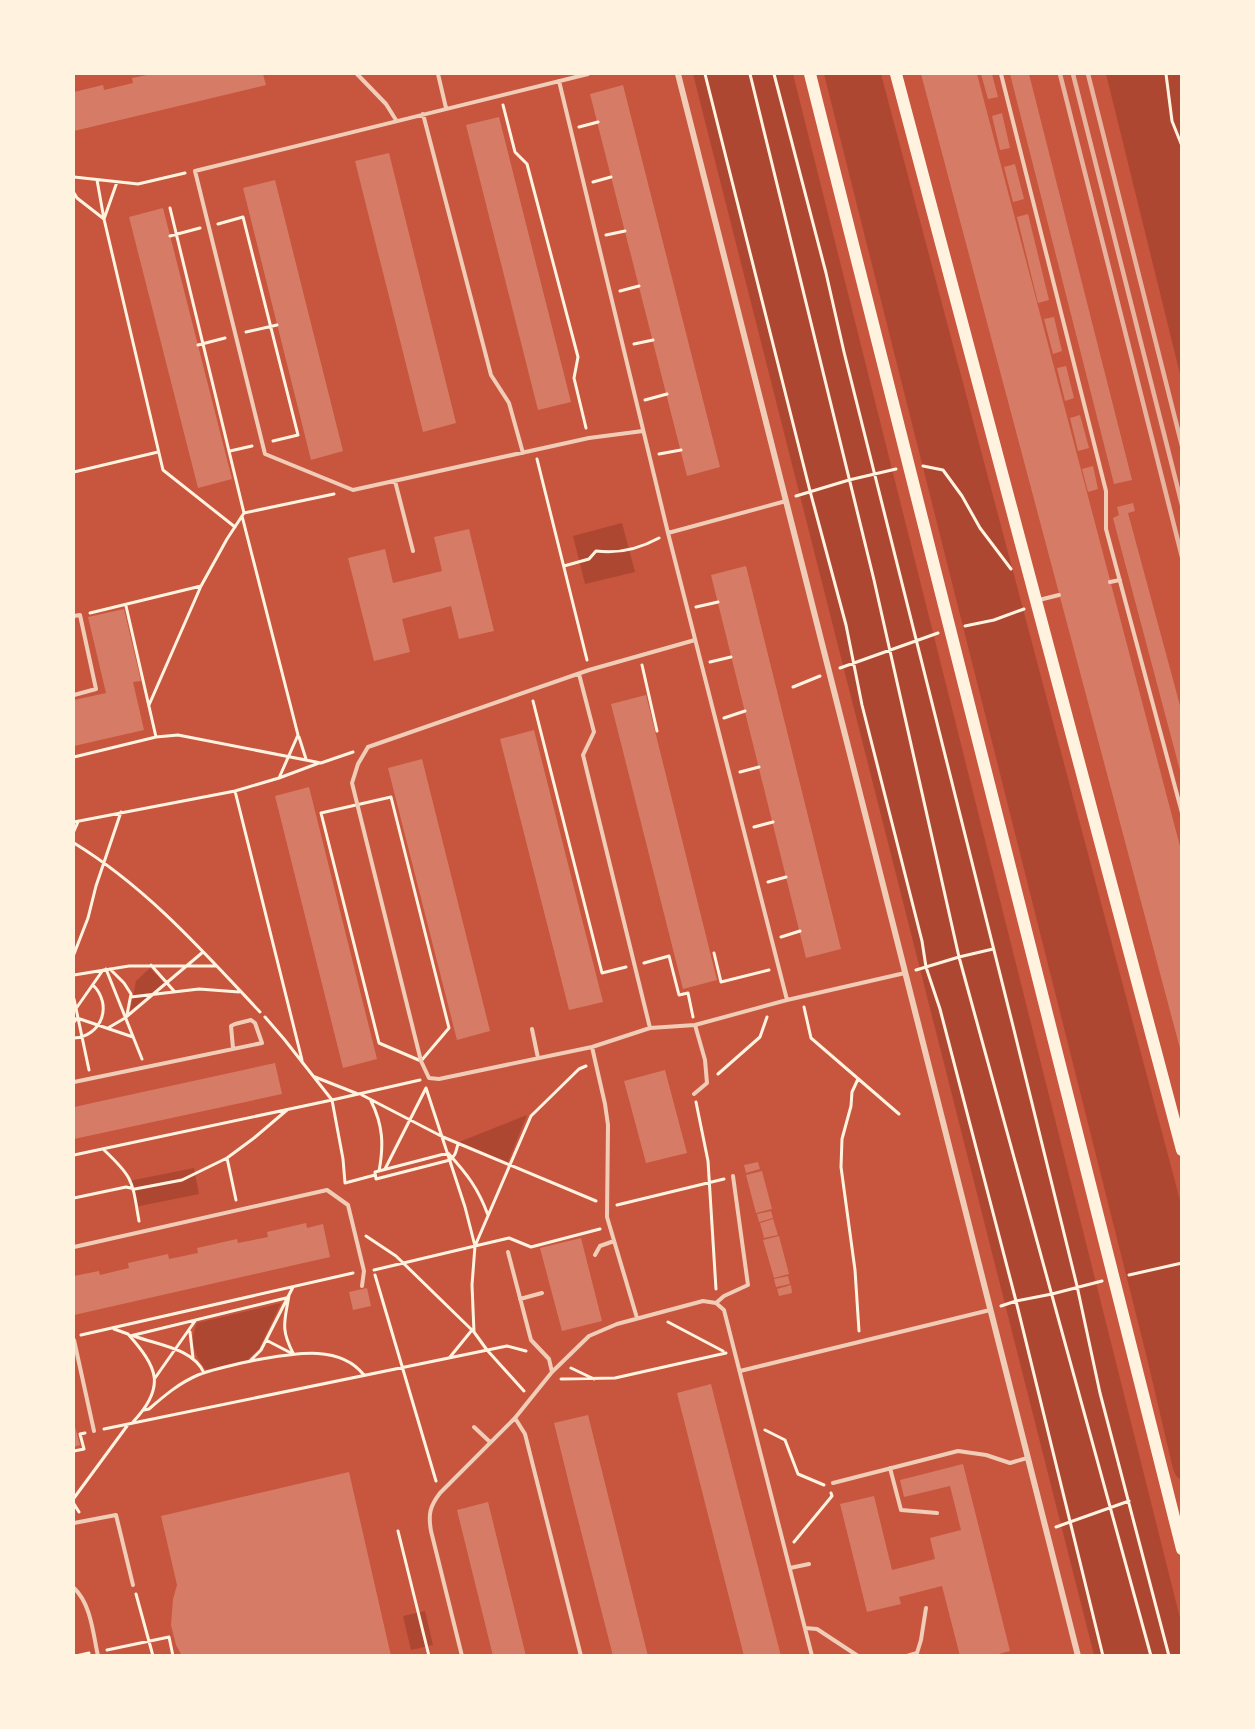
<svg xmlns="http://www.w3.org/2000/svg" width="1255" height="1729" viewBox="0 0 1255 1729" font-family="'IBM Plex Sans',sans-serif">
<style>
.green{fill:#ae4732}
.building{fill:#d67c66}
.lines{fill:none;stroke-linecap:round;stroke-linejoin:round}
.path{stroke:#fff3e0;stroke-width:3}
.service{stroke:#f1ccb7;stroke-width:4}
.minor{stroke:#f1ccb7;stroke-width:6}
.primary{stroke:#fff3e0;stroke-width:12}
.rail{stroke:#e9b49f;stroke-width:4.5}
</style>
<rect width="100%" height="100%" fill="#c8553d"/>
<!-- green -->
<path class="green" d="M 693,74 L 793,74 L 1181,1622 L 1181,1655 L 1094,1655 Z
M 824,74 L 881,74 L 1181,1204 L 1181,1480 L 1176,1476 L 1173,1469 L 1147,1358 Z
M 1106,74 L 1180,74 L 1181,78 L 1181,378 Z
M 622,523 L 635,572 L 585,584 L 573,536 Z
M 150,968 L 164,983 L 130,1011 L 136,981 Z
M 527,1115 L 508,1162 L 459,1142 Z
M 194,1168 L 199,1194 L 135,1207 L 129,1181 Z
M 281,1303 L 259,1349 L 247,1360 L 206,1370 C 194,1355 189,1342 197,1323 Z
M 425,1611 L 433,1645 L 411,1650 L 403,1616 Z"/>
<!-- building -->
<path class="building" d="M 152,74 L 263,74 L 266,85 L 74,131 L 74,92 L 103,85 L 104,90 L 133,83 L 132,78 Z
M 921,74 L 977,74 L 1182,854 L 1182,1056 Z
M 981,74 L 992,74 L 998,97 L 988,99 Z
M 1010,74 L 1029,74 L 1132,480 L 1114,484 Z
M 623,85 L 720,467 L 687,476 L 590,94 Z
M 1002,113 L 1010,148 L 1000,150 L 992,116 Z
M 499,117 L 571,402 L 538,410 L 466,125 Z
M 389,153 L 456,423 L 423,432 L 355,161 Z
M 1015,164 L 1024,199 L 1013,202 L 1004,167 Z
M 275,180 L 343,451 L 311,460 L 243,188 Z
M 163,208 L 232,479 L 198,488 L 129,217 Z
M 1028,214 L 1049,300 L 1038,303 L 1017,217 Z
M 1054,317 L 1062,351 L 1053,354 L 1044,319 Z
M 1066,366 L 1074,398 L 1065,401 L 1057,368 Z
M 1080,415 L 1089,448 L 1078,451 L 1070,418 Z
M 1093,466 L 1098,489 L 1088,492 L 1082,469 Z
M 1133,503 L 1135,511 L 1128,513 L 1182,713 L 1182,778 L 1113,518 L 1119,515 L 1117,507 Z
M 469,529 L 494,631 L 459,639 L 451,606 L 402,619 L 410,652 L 374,661 L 348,558 L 385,549 L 393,583 L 442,571 L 434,537 Z
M 746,566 L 841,949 L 806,958 L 711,575 Z
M 124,609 L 141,681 L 133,682 L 144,730 L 74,746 L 74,700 L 106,693 L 88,617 Z
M 646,695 L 717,980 L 683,989 L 611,704 Z
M 534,730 L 603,1002 L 569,1010 L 500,739 Z
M 422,759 L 490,1031 L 457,1040 L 388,768 Z
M 309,787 L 377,1059 L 343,1068 L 275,796 Z
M 275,1063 L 282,1094 L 74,1139 L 74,1107 Z
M 665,1070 L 687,1153 L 646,1163 L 624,1081 Z
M 758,1162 L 760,1169 L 746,1173 L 744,1165 Z
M 762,1171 L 772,1209 L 756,1213 L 746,1175 Z
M 771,1211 L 773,1218 L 759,1222 L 757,1214 Z
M 773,1219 L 778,1235 L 764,1238 L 760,1223 Z
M 306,1223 L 307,1228 L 323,1224 L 330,1257 L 74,1315 L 74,1276 L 99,1271 L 100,1275 L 129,1268 L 128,1263 L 168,1254 L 169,1259 L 198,1253 L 197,1248 L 237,1239 L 238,1243 L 268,1237 L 267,1232 Z
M 779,1236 L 789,1274 L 774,1278 L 763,1240 Z
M 581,1238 L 602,1321 L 562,1331 L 540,1248 Z
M 788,1276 L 790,1284 L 776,1287 L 774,1279 Z
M 791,1285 L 792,1293 L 779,1296 L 777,1289 Z
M 367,1288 L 371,1306 L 353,1310 L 349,1292 Z
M 711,1384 L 716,1404 L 781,1656 L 744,1656 L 677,1393 Z
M 588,1415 L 648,1656 L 613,1656 L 574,1504 L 554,1423 Z
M 74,1423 L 80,1445 L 74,1447 Z
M 963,1464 L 1010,1651 L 991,1656 L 960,1656 L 942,1586 L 899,1597 L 901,1604 L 867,1612 L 840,1504 L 874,1496 L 892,1570 L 935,1559 L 930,1538 L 961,1530 L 950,1486 L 904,1497 L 900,1480 Z
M 349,1472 L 391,1656 L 182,1656 L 176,1645 L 171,1625 L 173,1599 L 177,1585 L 161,1516 Z
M 488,1502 L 526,1656 L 493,1656 L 457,1510 Z"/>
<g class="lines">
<!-- path -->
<path class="path" d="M 705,74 L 810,491 L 846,625 L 862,705 L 922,941 L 926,967 L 940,1009 L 1016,1301 L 1103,1656
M 750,74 L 874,580 L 959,957 L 1151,1656
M 774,74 L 826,273 L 844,352 L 1013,1026 L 1077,1286 L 1100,1393 L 1169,1656
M 1166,74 L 1172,121 L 1182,146
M 503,105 L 515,152 L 527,164 L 578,357 L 574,378 L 586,428
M 579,127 L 598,122
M 74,177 L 138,184 L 185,173
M 97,180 L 104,219 L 163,470 L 235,527
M 593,182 L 611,177
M 74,193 L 77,198 L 104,219 L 117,182
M 170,208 L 244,513
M 218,224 L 243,217 L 298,435 L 273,441
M 606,235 L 625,231
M 170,236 L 200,228
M 620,291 L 639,286
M 246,332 L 277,325
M 634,344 L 653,340
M 198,345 L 225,338
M 645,400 L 667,394
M 230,451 L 252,446
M 659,454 L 681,450
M 537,459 L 587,660
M 923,466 L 943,470 L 962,496 L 980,528 L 1011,569
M 74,472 L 158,452
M 796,496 L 849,480 L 896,469
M 242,516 L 298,735 L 279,778
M 564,566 L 589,559 L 596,551 C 619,554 639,549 659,538
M 126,606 L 156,737
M 696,607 L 718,602
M 90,613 L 201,586
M 965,626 L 994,620 L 1024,609
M 710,662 L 731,657
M 642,665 L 657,731
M 840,668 L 938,633
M 793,687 L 820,676
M 533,701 L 602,973 L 626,967
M 149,705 L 201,586 L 227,539 L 244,513 L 334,494
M 724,718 L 745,711
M 299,737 L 306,759
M 74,757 L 156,737 L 178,735 L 321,763 L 353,752
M 740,772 L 759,767
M 235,791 L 302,1060
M 391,797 L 449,1028 L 421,1061 L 379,1043 L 321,813 Z
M 74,822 L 235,791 L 279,778 L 319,763
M 754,827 L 773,822
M 74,831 L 78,822
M 74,843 C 146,887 202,950 260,1012
M 768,882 L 786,877
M 781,937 L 800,931
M 714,953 L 721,982 L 769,970
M 74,954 L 88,918 L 96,886 L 121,812
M 644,963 L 669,956 L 679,995 L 688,993 L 693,1017
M 151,965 L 174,991
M 106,969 L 142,1059
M 110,969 L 124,983 L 131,994 L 127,1015
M 916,970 L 959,957 L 993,949
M 74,975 L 129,966 L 215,966
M 131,997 L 199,989 L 239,992
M 74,999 L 89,1070
M 804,1007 L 811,1038 L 899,1114
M 75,1010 L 103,970
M 265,1017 L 284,1039 L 332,1100 L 420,1080
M 74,1022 L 77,1018 L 133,1037
M 108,1028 L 125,1018 L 203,952
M 74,1038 C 102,1036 113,1005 93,985
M 718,1074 L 760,1037 L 767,1017
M 315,1077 L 358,1094
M 858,1079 L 852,1092 L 851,1106 L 842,1139 L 841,1167 L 855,1270 L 859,1331
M 426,1088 L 465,1207 L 475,1246 L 472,1285 L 474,1332 L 487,1350 L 524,1391
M 362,1095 L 443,1137 L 596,1201
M 371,1101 C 383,1125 384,1145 379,1171
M 696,1102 L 708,1161 L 716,1289
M 458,1144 C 456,1151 456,1155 450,1160 L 376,1179 L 375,1172 L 448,1153 C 467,1174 478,1188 488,1215
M 104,1150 C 134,1178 132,1181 139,1221
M 74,1155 L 332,1100 L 343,1159 L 345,1183 L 375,1175
M 227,1158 L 236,1200
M 385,1169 L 426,1088
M 74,1198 L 126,1187 L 135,1189 L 182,1180 L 227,1158 L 254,1138 L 287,1110
M 617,1205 L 724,1179
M 366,1236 L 396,1256 L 474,1332
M 475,1246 L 509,1238 L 531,1247 L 600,1229
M 374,1270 L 475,1246 L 531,1116 L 579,1069 L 586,1066
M 375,1275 L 436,1481
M 1129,1275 L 1182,1263
M 289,1295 C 285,1321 280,1328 293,1353
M 1001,1306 L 1016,1301 L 1052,1294 L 1102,1281
M 668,1322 L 723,1351
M 114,1329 L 128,1334
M 190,1332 L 193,1358
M 128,1334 C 157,1367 167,1386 133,1422
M 81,1335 L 353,1273
M 130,1336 L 286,1298
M 134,1336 C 157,1345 193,1348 204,1373
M 266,1340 L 291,1353
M 450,1357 L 472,1330
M 250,1361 L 261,1350 L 293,1287
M 571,1368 L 594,1379
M 155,1378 L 195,1321
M 561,1379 L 615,1378 L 726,1353
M 144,1410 L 149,1409 C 164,1396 179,1383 198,1375 C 216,1368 237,1364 256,1360 C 291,1354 339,1343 364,1375
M 104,1429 L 507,1346 L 526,1351
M 765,1430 L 785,1440 L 798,1474 L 824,1485
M 74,1451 L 84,1449 L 80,1434 L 85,1433
M 74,1498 L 127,1426
M 74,1504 L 79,1512
M 1056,1527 L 1129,1501
M 398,1531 L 429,1656
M 794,1542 L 832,1496 L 831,1493
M 136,1594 L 153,1656
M 107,1650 L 169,1637 L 173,1656
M 76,1656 L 89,1653"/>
<!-- service -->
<path class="service" d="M 357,74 L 386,104 L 396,120
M 438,74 L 446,108
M 588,74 L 195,171 L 265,454 L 353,490 L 589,438 L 643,431
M 1001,74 L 1106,491 L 1106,529 L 1182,813
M 559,81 L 668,533 L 787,1000
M 423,114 L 491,375 L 509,403 L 523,453
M 395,481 L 413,551
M 668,533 L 786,501
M 1110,582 L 1120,580
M 1039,600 L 1059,595
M 74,616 L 80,615 L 96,689 L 74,695
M 695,640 L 589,670 L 368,747 L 358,764 L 352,783 L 421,1061 L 429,1078 L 439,1079 L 592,1047 L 650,1028 L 695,1025 L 787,1000 L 905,973
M 579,674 L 594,732 L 583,755 L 650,1028
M 532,1029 L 538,1058
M 592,1047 L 605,1104 L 608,1125 L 607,1217 L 637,1318
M 74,1082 L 262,1043 L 255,1023 L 251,1020 L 235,1024 L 231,1026 L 233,1048
M 694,1094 L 707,1083 L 705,1060 L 695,1025
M 74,1247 L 327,1190 L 348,1205 L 364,1271 L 362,1286
M 508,1252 L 531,1340 L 549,1359 L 552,1372
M 595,1255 L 600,1246 L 614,1241
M 520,1299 L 542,1293
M 716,1303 L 724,1296 L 748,1285 L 733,1176
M 74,1340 L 94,1431
M 740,1371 L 990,1310
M 515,1418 L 525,1434 L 581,1656
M 474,1427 L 490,1442
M 890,1468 L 901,1510 L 937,1513
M 833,1483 L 958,1451 L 986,1455 L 1010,1463 L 1027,1458
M 74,1523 L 116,1515 L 133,1585
M 790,1568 L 809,1564
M 74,1588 C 91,1604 93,1633 98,1656
M 805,1628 L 817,1629 L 858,1656
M 462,1656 L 431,1531 C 428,1514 430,1506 440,1493 L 515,1418 L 552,1372 L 589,1336 L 617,1324 L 703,1301 L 716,1303 L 724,1310 L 812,1656
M 907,1656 L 917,1653 L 921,1640 L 926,1608"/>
<!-- minor -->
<path class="minor" d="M 678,74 L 1078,1656"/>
<!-- primary -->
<path class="primary" d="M 810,74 L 1182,1549
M 896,74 L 1182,1150"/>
<!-- rail -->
<path class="rail" d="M 1060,74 L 1182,557
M 1073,74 L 1182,505
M 1088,74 L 1182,446"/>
</g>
<!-- border -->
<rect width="1255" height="1729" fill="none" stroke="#fff3e0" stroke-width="150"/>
</svg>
